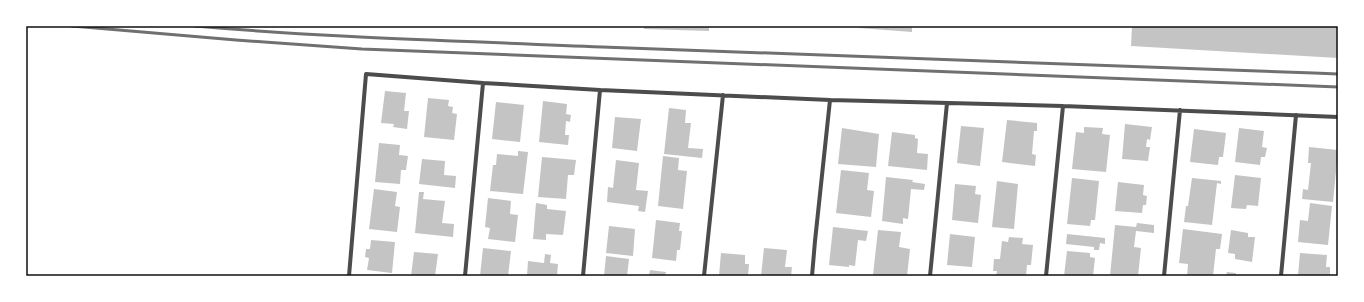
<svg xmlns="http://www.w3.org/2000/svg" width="1364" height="302" viewBox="0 0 1364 302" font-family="'Zilla Slab',serif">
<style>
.building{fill:#c4c4c4}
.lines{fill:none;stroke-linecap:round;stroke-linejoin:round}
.minor{stroke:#4c4c4c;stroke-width:4}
.rail{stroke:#707070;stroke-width:3}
.neatline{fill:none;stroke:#111;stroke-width:1.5}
</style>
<rect width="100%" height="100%" fill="#fff"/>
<!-- building -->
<path class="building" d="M 644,26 L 709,26 L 709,31 L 644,29 Z
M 859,26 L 912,26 L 912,32 L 859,28 Z
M 1132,26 L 1338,26 L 1338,58 L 1131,46 Z
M 385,91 L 406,93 L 404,111 L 409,111 L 407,129 L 393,127 L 394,124 L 381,123 Z
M 428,98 L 449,100 L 448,106 L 453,107 L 452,113 L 457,114 L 454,140 L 424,137 Z
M 543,101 L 567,104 L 566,114 L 571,115 L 570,122 L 566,121 L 565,135 L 569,135 L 568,145 L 539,142 Z
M 496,102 L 524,105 L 520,142 L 492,139 Z
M 669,108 L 686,110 L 685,123 L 691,123 L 688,148 L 703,149 L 702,158 L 664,154 Z
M 615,117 L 641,119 L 637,151 L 612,148 Z
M 1007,120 L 1037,123 L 1037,131 L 1034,131 L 1032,154 L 1036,155 L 1035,166 L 1002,162 Z
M 1125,124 L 1152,127 L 1150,140 L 1147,139 L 1146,147 L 1150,147 L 1148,161 L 1122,159 Z
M 961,126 L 984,128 L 980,166 L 957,163 Z
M 1084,127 L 1103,128 L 1102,134 L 1110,135 L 1106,172 L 1072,169 L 1076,132 L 1084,133 Z
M 842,128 L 879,134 L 876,167 L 838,164 Z
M 1239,128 L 1264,131 L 1262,147 L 1267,148 L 1265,157 L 1261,157 L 1260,165 L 1235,162 Z
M 1194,129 L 1226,133 L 1223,157 L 1219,157 L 1218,165 L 1190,162 Z
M 892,132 L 915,135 L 915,138 L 918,139 L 917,153 L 928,154 L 927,170 L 888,166 Z
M 379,143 L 400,145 L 399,155 L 408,156 L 406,170 L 401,170 L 400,184 L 375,182 Z
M 1309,147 L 1338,150 L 1333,202 L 1302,199 L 1303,189 L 1308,190 L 1311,163 L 1308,163 Z
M 518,151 L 528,152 L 523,194 L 490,191 L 493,165 L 496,165 L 497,154 L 518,156 Z
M 663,156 L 679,158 L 678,170 L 687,171 L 683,209 L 658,206 Z
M 542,157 L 576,160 L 574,175 L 568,175 L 566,199 L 538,197 Z
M 422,159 L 445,161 L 444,175 L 456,176 L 455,188 L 419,184 Z
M 616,160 L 639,163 L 636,190 L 648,191 L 645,212 L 638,211 L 639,206 L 607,202 L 608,187 L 613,188 Z
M 841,170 L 869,173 L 867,190 L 874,191 L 871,217 L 836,213 Z
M 1235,175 L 1261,178 L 1258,206 L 1247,205 L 1246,209 L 1231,208 Z
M 886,177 L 913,180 L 912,182 L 925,184 L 924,190 L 911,189 L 908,219 L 903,218 L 903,224 L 882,221 Z
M 1072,178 L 1099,181 L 1095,220 L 1091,220 L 1090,226 L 1067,224 Z
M 1192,178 L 1221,181 L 1221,184 L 1217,183 L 1212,225 L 1184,222 L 1186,206 L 1188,206 Z
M 997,181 L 1018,184 L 1014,229 L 992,227 Z
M 1118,182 L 1144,185 L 1143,195 L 1147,196 L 1146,205 L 1143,205 L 1142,213 L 1115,211 Z
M 955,184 L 976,186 L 975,194 L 981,195 L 978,223 L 952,220 Z
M 374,189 L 397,192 L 395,206 L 400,207 L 397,232 L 369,229 Z
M 419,192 L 424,192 L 423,199 L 445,201 L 442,223 L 454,224 L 453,237 L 415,233 Z
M 488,198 L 511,201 L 510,214 L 518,215 L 515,242 L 488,239 L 490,228 L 485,227 Z
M 536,203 L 547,205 L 547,209 L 566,211 L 563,235 L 546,234 L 546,240 L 533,239 Z
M 1310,203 L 1332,206 L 1328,245 L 1298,242 L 1300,220 L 1308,221 Z
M 656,220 L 680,223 L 679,231 L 682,231 L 680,250 L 677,250 L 676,261 L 652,258 Z
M 1137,223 L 1154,225 L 1154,233 L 1136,231 L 1134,247 L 1141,248 L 1138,276 L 1110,276 L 1115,225 L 1136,227 Z
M 609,226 L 635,229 L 633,256 L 606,253 Z
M 833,227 L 868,231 L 866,241 L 858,240 L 855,266 L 849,265 L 849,267 L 829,265 Z
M 1183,229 L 1222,234 L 1220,249 L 1216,249 L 1213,276 L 1187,276 L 1188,264 L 1179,263 Z
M 878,230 L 901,232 L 899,247 L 910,249 L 907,276 L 873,275 Z
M 1231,230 L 1248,233 L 1248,237 L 1255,237 L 1252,262 L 1235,259 L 1235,254 L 1228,253 Z
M 950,234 L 975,237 L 972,267 L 947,265 Z
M 1067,234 L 1105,238 L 1105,244 L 1100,243 L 1099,250 L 1094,250 L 1094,247 L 1066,244 Z
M 1009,237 L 1023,238 L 1022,244 L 1033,245 L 1031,265 L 1027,265 L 1026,276 L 996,276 L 997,271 L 993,271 L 994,259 L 1000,259 L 1002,241 L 1008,242 Z
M 371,240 L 395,242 L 392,273 L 367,270 L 369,258 L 365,257 L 366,249 L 370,249 Z
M 483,248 L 511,251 L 508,276 L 480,276 Z
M 764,248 L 787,250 L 785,267 L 792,267 L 791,276 L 761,276 Z
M 1067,251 L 1090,253 L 1090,257 L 1095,258 L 1093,276 L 1064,276 Z
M 414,252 L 438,254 L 435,276 L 411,276 Z
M 721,253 L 745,255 L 745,264 L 749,264 L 748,276 L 719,276 Z
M 1300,253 L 1327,255 L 1326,267 L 1330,267 L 1330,276 L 1298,276 Z
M 545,254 L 551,255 L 550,263 L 558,264 L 557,276 L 527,276 L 528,261 L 544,263 Z
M 606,256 L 629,259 L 627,276 L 604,276 Z
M 650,270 L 666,272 L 665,276 L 649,276 Z
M 1227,272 L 1236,273 L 1236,276 L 1226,276 Z"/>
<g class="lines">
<!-- minor -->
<path class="minor" d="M 349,276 L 366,74 L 483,83 L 600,90 L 830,100 L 1063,106 L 1338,117
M 465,276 L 483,83
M 583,276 L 600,90
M 704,276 L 723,95
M 812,276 L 815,241 L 830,100
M 930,276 L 947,103
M 1046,276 L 1063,106
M 1164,276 L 1180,110
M 1281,276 L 1296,115"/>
<!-- rail -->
<path class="rail" d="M 72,26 L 236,40 L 362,49 L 1338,87
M 195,26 C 330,38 467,41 602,47 C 848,57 1093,65 1338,74"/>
</g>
<!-- border -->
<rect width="1364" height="302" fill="none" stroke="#ffffff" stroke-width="54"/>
<rect x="27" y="27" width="1310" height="248" class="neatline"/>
</svg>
